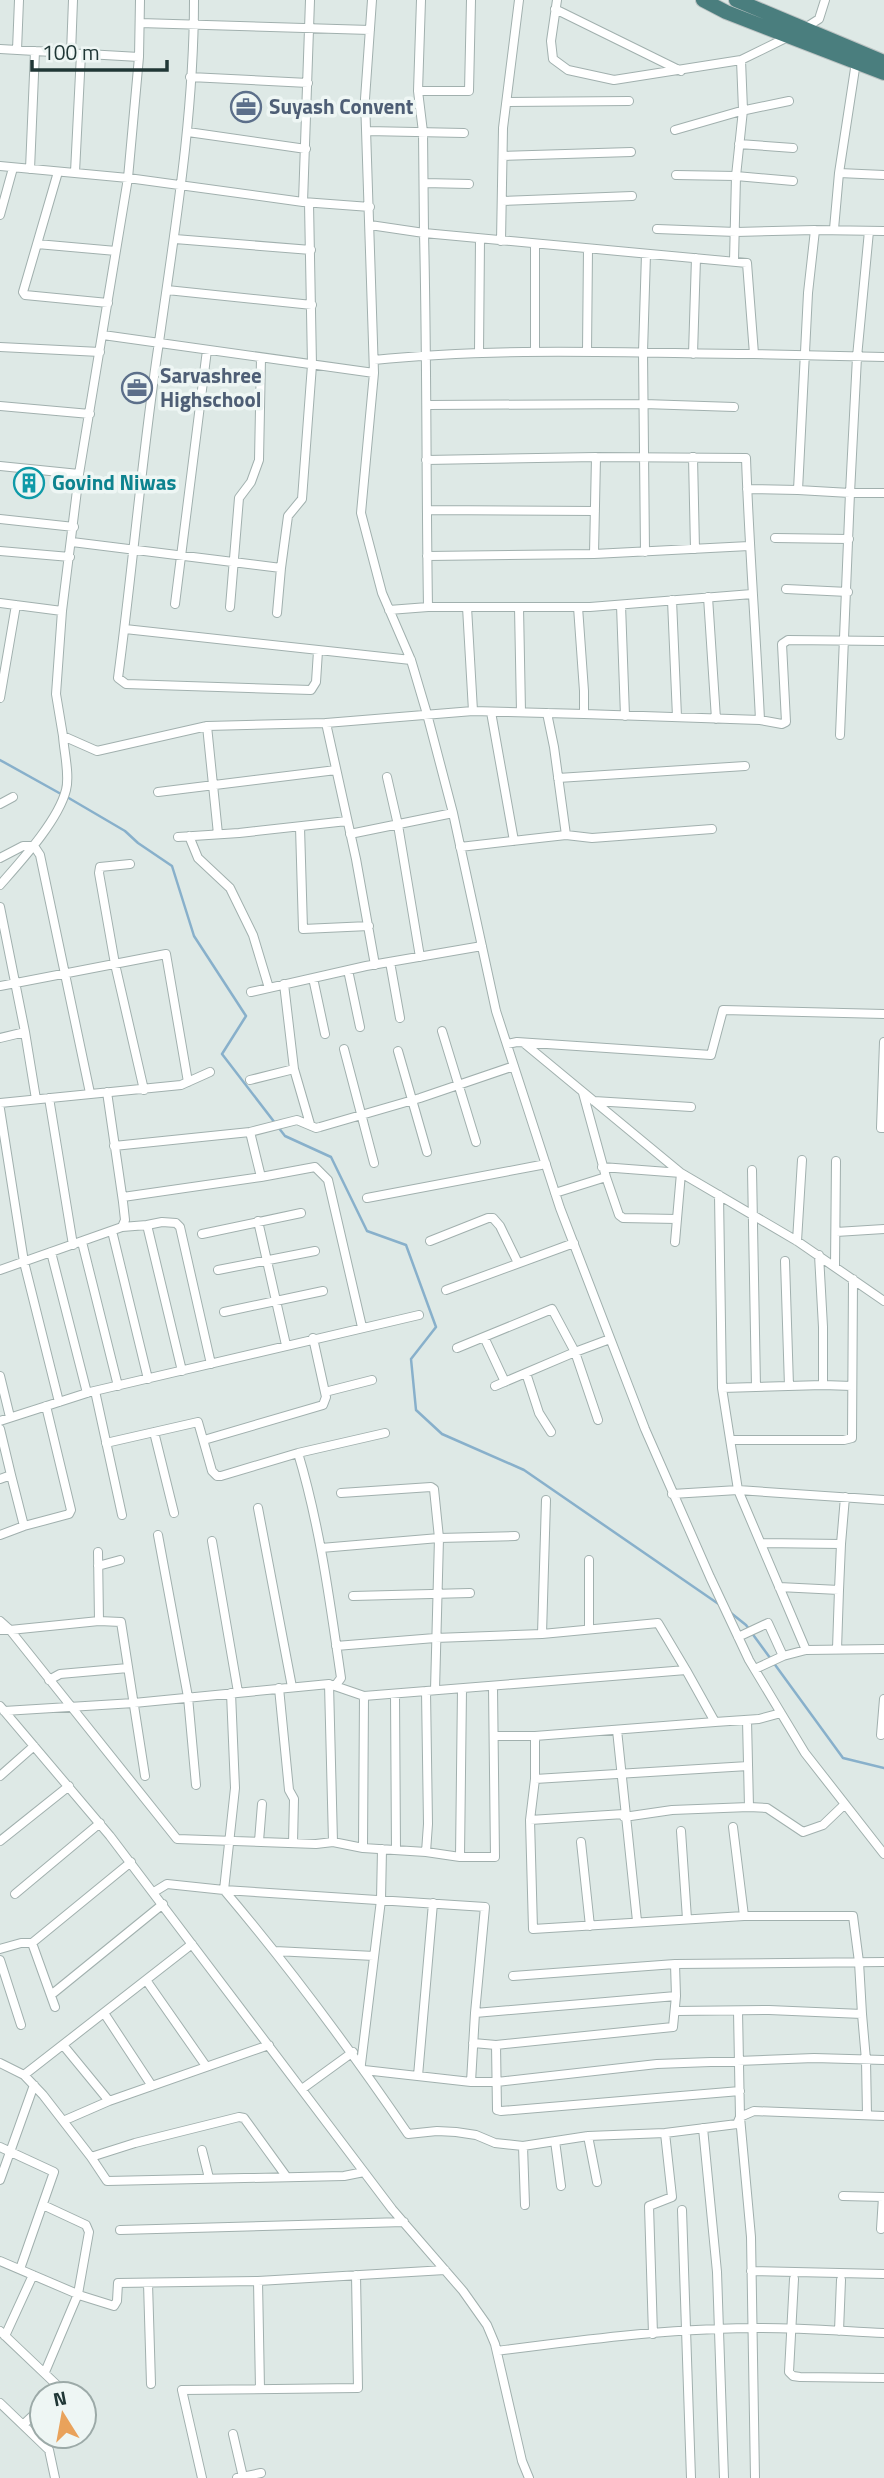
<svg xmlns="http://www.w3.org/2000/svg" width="884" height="2478" viewBox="0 0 884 2478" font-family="'Titillium Web',sans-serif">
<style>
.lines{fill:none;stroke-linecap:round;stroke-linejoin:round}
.stream{stroke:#88b0cb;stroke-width:2.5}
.minor-casing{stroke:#a1b0ae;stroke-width:10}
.trunk-casing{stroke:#bcc3c3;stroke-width:16}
.minor{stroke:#fff;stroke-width:8}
.trunk{stroke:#4a7e7e;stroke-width:14}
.labels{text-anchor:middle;stroke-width:7;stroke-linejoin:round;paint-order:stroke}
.service-label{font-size:21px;font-weight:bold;fill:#4e5e75;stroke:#eef6f4;text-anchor:start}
.culture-label{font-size:21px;font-weight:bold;fill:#0d838f;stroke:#eef6f4;text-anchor:start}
</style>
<rect width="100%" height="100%" fill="#dee9e6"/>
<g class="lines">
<!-- stream -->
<path class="stream" d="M 0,760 L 61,794
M 67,797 L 125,831 L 138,843 L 172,866 L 194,936 L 246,1016 L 222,1054 L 285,1136 L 331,1157 L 367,1231 L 406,1245 L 436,1327 L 411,1359 L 416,1410 L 442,1434 L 524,1470 L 720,1605
M 731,1613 L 746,1625 L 843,1758 L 884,1768"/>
<!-- minor casing -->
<g class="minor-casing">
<path id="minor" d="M 140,0 L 139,57 L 128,178 L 79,474 L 62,611 L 56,694 L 63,736 L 97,751 L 207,726 L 326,723 L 473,711 L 584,714 L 584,691 L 578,607
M 194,0 C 194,115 175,228 159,342 C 142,454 133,566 118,678 L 126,684 L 311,690 L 316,682 L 318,651
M 372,0 L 365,99 L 374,373 L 361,513 L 382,593 L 411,660 L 427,714 L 453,813 L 496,1011 L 560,1208 L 645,1429 L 710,1577 L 749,1660 L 805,1753 L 884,1854
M 421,0 L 418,91 L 469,91 L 471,0
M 557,0 L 551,41 L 553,59 L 568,70 L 614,80 L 741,60 L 790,36
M 555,9 L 681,71
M 140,23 L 370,30
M 805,28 L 819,19 L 825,0
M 0,49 L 139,57
M 17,50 L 19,0
M 71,53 L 73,0
M 190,77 L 308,83
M 507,102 L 629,101
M 675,130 L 741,111 L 789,101
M 367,131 L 464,133
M 188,132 L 306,149
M 739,144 L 793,148
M 503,156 L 631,152
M 0,166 L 128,178 L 303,202 L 370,207
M 30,169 L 35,51
M 58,172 L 23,292 L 25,295 L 108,303
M 75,172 L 81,54
M 839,173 L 884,175
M 676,175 L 736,176 L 793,181
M 424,183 L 469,184
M 502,201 L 632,196
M 303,202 L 310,0
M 0,215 L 13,168
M 370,225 L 424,233 L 423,132 L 418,91
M 657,229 L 736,232 L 815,230
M 834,229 L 839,173 L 856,62
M 869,231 L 857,357 L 850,493 L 884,493
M 175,239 L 311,250
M 501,241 L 503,128 L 519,0
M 37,244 L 116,251
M 734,261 L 736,176 L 743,110 L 741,60
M 167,290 L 312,305
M 103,335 L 374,373
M 0,347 L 100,352
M 535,352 L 535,244
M 587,352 L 588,249
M 479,353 L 480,239
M 693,354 L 696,258
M 754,354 L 884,357
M 374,360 C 500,347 627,353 754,354 L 747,263 L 424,233 C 427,358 426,482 428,607 L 389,610
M 428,405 L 644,404 L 734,407
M 0,406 L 90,414
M 693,457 L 695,549
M 426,460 L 596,457 L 594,554 L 427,556
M 0,466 L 79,474
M 747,489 L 798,490
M 427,510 L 595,511
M 0,519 L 74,527
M 775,538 L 849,539
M 72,542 L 281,568 L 288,516 L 302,499 L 312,365 L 309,203
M 0,551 L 70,557
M 645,552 L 643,352 L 646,254
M 594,554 L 749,546
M 786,589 L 848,592
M 708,597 L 716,719
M 672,600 L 677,717
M 0,603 L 62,611
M 175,604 L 207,350
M 621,605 L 625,716
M 230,607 L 239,498 L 251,482 L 259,460 L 261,358
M 428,607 L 590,607 L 752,594
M 467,607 L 473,711
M 519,607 L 521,712
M 277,613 L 281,568
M 125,629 L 411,660
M 0,698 L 16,605
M 491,712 L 514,841
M 584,714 L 760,720 C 756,633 749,545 746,458 L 596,457
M 760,720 L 782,724 L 786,722 L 782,644 L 788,640 L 884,641
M 326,723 L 356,859 L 375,965
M 207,726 L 218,834
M 840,735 L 850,493 L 798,490 L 808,293 L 815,230 L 884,231
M 387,777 L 398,825 L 420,957
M 558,778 L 745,766
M 158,792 L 336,770
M 0,804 L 13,797
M 300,827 L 303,929 L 369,926
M 350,834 L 453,813
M 566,835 L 592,838 L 712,829
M 189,836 L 198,858 L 230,888 L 253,935 L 269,988
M 178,837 L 239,833 L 347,821
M 460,847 L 566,835 L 554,747 L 547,713
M 0,858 L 23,846 L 34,846 L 40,855 L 90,1093
M 130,864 L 100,867 L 99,873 L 115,964 L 144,1090
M 0,885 C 21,861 58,821 66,790 C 70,775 64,752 63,736
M 0,907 L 25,1032 L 0,1038
M 390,962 L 400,1018
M 348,970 L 360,1027
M 313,978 L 325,1034
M 284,984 L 294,1069 L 310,1124
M 0,986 L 166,954 L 188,1082
M 251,992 L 366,966 L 482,946
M 442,1031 L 476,1142
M 25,1032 L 36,1099
M 884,1042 L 881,1128 L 884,1128
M 507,1044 L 517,1042 L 711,1055 L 723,1010 L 884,1014
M 525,1044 L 681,1173 L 675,1242
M 344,1049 L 374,1163
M 398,1051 L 427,1152
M 250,1080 L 294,1069
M 49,1098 L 73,1245
M 594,1101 L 691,1107
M 0,1103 L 181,1085 L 210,1072
M 0,1109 L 24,1262 L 59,1402
M 114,1146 L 250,1132 L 297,1120 L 316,1128 L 320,1127 L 420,1098 L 514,1066
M 602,1167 L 681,1173 L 797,1241 L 884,1301
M 752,1170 L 756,1387
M 261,1177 L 315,1167 L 328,1180 L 362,1327
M 606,1177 L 619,1215 L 623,1218 L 677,1219
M 555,1193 L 606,1177 L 583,1093
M 719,1195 L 722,1388 L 738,1490 L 806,1650
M 123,1197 L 261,1177 L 250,1132
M 367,1198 L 546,1164
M 258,1221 L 286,1345
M 147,1225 L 162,1222 L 176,1223 L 180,1227 L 211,1364
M 122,1227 L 147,1225 L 182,1371
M 112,1231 L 148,1379
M 836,1232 L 884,1229
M 202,1234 L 301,1213
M 430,1241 L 488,1218 L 493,1218 L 500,1226 L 518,1263
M 797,1241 L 802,1160
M 82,1242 L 118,1386
M 51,1252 L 87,1393
M 785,1261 L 789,1386
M 835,1266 L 836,1161
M 0,1270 L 122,1227 L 125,1220 L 123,1202 L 107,1092
M 218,1270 L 315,1251
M 446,1290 L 574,1243
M 224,1312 L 323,1291
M 484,1337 L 505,1382
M 457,1348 L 552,1309 L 575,1352 L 610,1339
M 526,1373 L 539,1413 L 551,1432
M 0,1376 L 10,1417
M 823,1385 L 852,1386
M 495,1386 L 575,1352 L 598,1420
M 722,1388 L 823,1385 L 823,1327 L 819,1255
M 95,1391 L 122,1515
M 325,1392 L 372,1380
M 0,1421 L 90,1392 L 419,1315
M 0,1429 L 11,1475 L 0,1479
M 154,1432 L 174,1513
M 204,1440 L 323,1405 L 326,1397 L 313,1338
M 731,1440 L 844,1440 L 852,1438 L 853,1279
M 106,1443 L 198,1422 L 212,1471 L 217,1476 L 221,1476 L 298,1453 L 385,1433
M 298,1453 C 320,1526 330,1602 341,1678 L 335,1686
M 341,1493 L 431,1487 L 434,1489 L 439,1538 L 435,1690
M 672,1494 L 738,1490 L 884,1500
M 258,1508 L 292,1687
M 24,1526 L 69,1514 L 71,1510 L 46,1406
M 0,1535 L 24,1526 L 11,1475
M 158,1535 L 188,1697 L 196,1785
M 212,1541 L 238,1692
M 761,1543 L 841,1544 L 839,1590 L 779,1587
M 841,1544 L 845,1497
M 321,1548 L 439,1538 L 515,1536
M 98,1552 L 99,1621
M 98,1566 L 120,1560
M 353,1596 L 470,1593
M 0,1621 L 10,1630 L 99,1621 L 121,1622 L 145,1776
M 589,1629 L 589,1560
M 0,1630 L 10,1630 L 177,1839 L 316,1844 L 333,1842 L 363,1848 L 426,1852 L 460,1857 L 495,1857 L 493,1687
M 542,1634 L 546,1500
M 738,1637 L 768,1623 L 783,1656 L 806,1650 L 884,1649
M 336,1646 L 435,1638 L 542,1634 L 658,1623 L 686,1670
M 837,1649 L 839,1590
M 755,1669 L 783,1656
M 49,1680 L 60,1674 L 128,1668
M 329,1684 L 333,1842
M 279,1688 L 289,1790 L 294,1799 L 293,1843
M 426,1691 L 428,1824 L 426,1852
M 395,1694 L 396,1850
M 0,1706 L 110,1836 L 364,2172 L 392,2209 L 463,2291 L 487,2325 L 495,2344 L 522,2461 L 529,2478
M 4,1711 L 134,1703 L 329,1684 L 364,1696 L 686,1670 L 715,1722 L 759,1719 L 781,1713
M 617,1730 L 637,1921
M 881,1735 L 884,1699
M 494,1736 L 535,1736
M 0,1776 L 34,1746
M 535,1779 L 748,1766
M 749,1807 L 767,1808 L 803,1832 L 823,1825 L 845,1804
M 624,1817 L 672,1810 L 749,1807 L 747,1720
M 530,1820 L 624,1814
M 733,1827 L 744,1916
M 681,1831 L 687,1919
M 0,1841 L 69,1786
M 259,1841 L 262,1804
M 581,1842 L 590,1926
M 363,1848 L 364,1696
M 460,1857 L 462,1689
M 224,1890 C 290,1968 350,2049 408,2134 L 437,2131 L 456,2132 L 476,2135 L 495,2143 L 523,2146 L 525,2205
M 224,1890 L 485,1907 L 475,2013 L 471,2082
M 154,1892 L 167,1884 L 224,1890 L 235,1788 L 231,1693
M 15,1894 L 100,1823
M 0,1949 L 21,1943 L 32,1943
M 275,1951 L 374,1956
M 0,1960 L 21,2025
M 513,1976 L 675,1964 L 884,1962
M 146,1980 L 206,2066
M 51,1995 L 163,1904
M 55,2007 L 32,1943 L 131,1862
M 676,2011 L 769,2010 L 862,2014 L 859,1962 L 853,1916 L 744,1916 L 533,1929 L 530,1820 L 535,1779 L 535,1736 L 715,1722
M 104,2013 L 152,2086
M 475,2013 L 676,1996 L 675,1964
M 862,2014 L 866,2060 L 867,2115
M 473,2043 L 496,2045 L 673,2027 L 676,1996
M 496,2045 L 497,2110 L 501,2111 L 740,2091
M 0,2063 L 24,2075 L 43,2095 L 91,2157 L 135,2143 L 239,2117 L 244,2118 L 286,2176
M 361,2064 L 381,1900 L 382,1849
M 364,2070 L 471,2082 L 497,2082 L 657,2064 L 814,2058 L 884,2060
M 24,2075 L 192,1944
M 418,2076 L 433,1903
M 302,2089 L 353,2052
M 109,2101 L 269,2045
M 63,2121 L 109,2101 L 63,2045
M 703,2128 L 717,2272 L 724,2478
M 588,2136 L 597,2182
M 555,2141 L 561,2186
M 523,2146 L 588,2136 L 665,2133 L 737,2124 L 740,2117 L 738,2011
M 0,2147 L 54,2172 L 20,2269
M 202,2150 L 209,2178
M 91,2157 L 107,2181 L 344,2176 L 364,2172
M 0,2180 L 34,2085
M 843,2196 L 884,2197
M 43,2205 L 86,2225 L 89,2232 L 78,2294 L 45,2372
M 682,2210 L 691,2478
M 881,2229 L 883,2197
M 120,2230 L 404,2222
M 0,2261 L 82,2296 L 114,2306 L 117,2301 L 118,2283 L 258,2281 L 445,2270
M 751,2271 L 884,2274
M 794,2279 L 789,2372 L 793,2376 L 800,2377 L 884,2378
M 258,2281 L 260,2389
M 148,2283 L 151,2384
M 0,2331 L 61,2389 L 56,2394
M 839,2331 L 841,2280
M 653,2334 L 649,2206 L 672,2197 L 665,2133
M 5,2336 L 33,2275
M 497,2351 C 581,2340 666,2329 751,2328 C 795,2327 840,2331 884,2333
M 0,2403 L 49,2450 L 55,2478
M 24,2424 L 42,2407
M 233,2434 L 243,2477
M 202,2478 L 182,2390 L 358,2388 L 356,2275
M 237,2478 L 261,2473
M 755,2478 L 751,2237 L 740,2117 L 754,2111 L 884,2116"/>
</g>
<!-- trunk casing -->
<g class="trunk-casing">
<path id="trunk" d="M 703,0 L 726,12 L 884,73
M 736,0 L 884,62"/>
</g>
<!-- minor -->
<use href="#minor" class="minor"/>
<!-- trunk -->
<use href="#trunk" class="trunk"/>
</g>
<!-- icons -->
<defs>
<g id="office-ring" transform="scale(1.575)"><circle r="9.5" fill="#eef6f4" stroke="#5c6f8a" stroke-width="1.5"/><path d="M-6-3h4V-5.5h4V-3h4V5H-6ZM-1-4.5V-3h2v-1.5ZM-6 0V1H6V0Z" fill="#5c6f8a"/></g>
<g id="building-ring" transform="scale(1.575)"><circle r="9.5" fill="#eef6f4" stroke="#0f9aa8" stroke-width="1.5"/><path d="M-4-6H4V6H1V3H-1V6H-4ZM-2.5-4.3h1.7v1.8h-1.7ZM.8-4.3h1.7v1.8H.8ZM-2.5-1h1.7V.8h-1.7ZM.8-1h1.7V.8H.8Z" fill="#0f9aa8"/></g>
</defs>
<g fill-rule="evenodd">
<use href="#office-ring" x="246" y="107"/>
<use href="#office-ring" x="137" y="388"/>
<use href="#building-ring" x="29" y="483"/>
</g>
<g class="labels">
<!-- service labels -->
<g class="service-label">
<text x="269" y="114">Suyash Convent</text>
<text x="160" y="383">Sarvashree<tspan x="160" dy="24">Highschool</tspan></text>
</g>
<!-- culture labels -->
<g class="culture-label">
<text x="52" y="490">Govind Niwas</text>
</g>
</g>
<!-- north arrow -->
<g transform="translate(63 2415) rotate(349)"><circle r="33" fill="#eef6f4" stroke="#9caaa8" stroke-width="2"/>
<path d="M0-5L12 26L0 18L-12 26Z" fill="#e9a25b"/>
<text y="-10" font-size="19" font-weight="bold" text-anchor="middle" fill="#203736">N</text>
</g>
<!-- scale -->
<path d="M32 60v10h135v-10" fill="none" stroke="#203736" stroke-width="3.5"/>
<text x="42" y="60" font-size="21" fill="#203736" stroke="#eef6f4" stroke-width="5" paint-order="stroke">100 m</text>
</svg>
